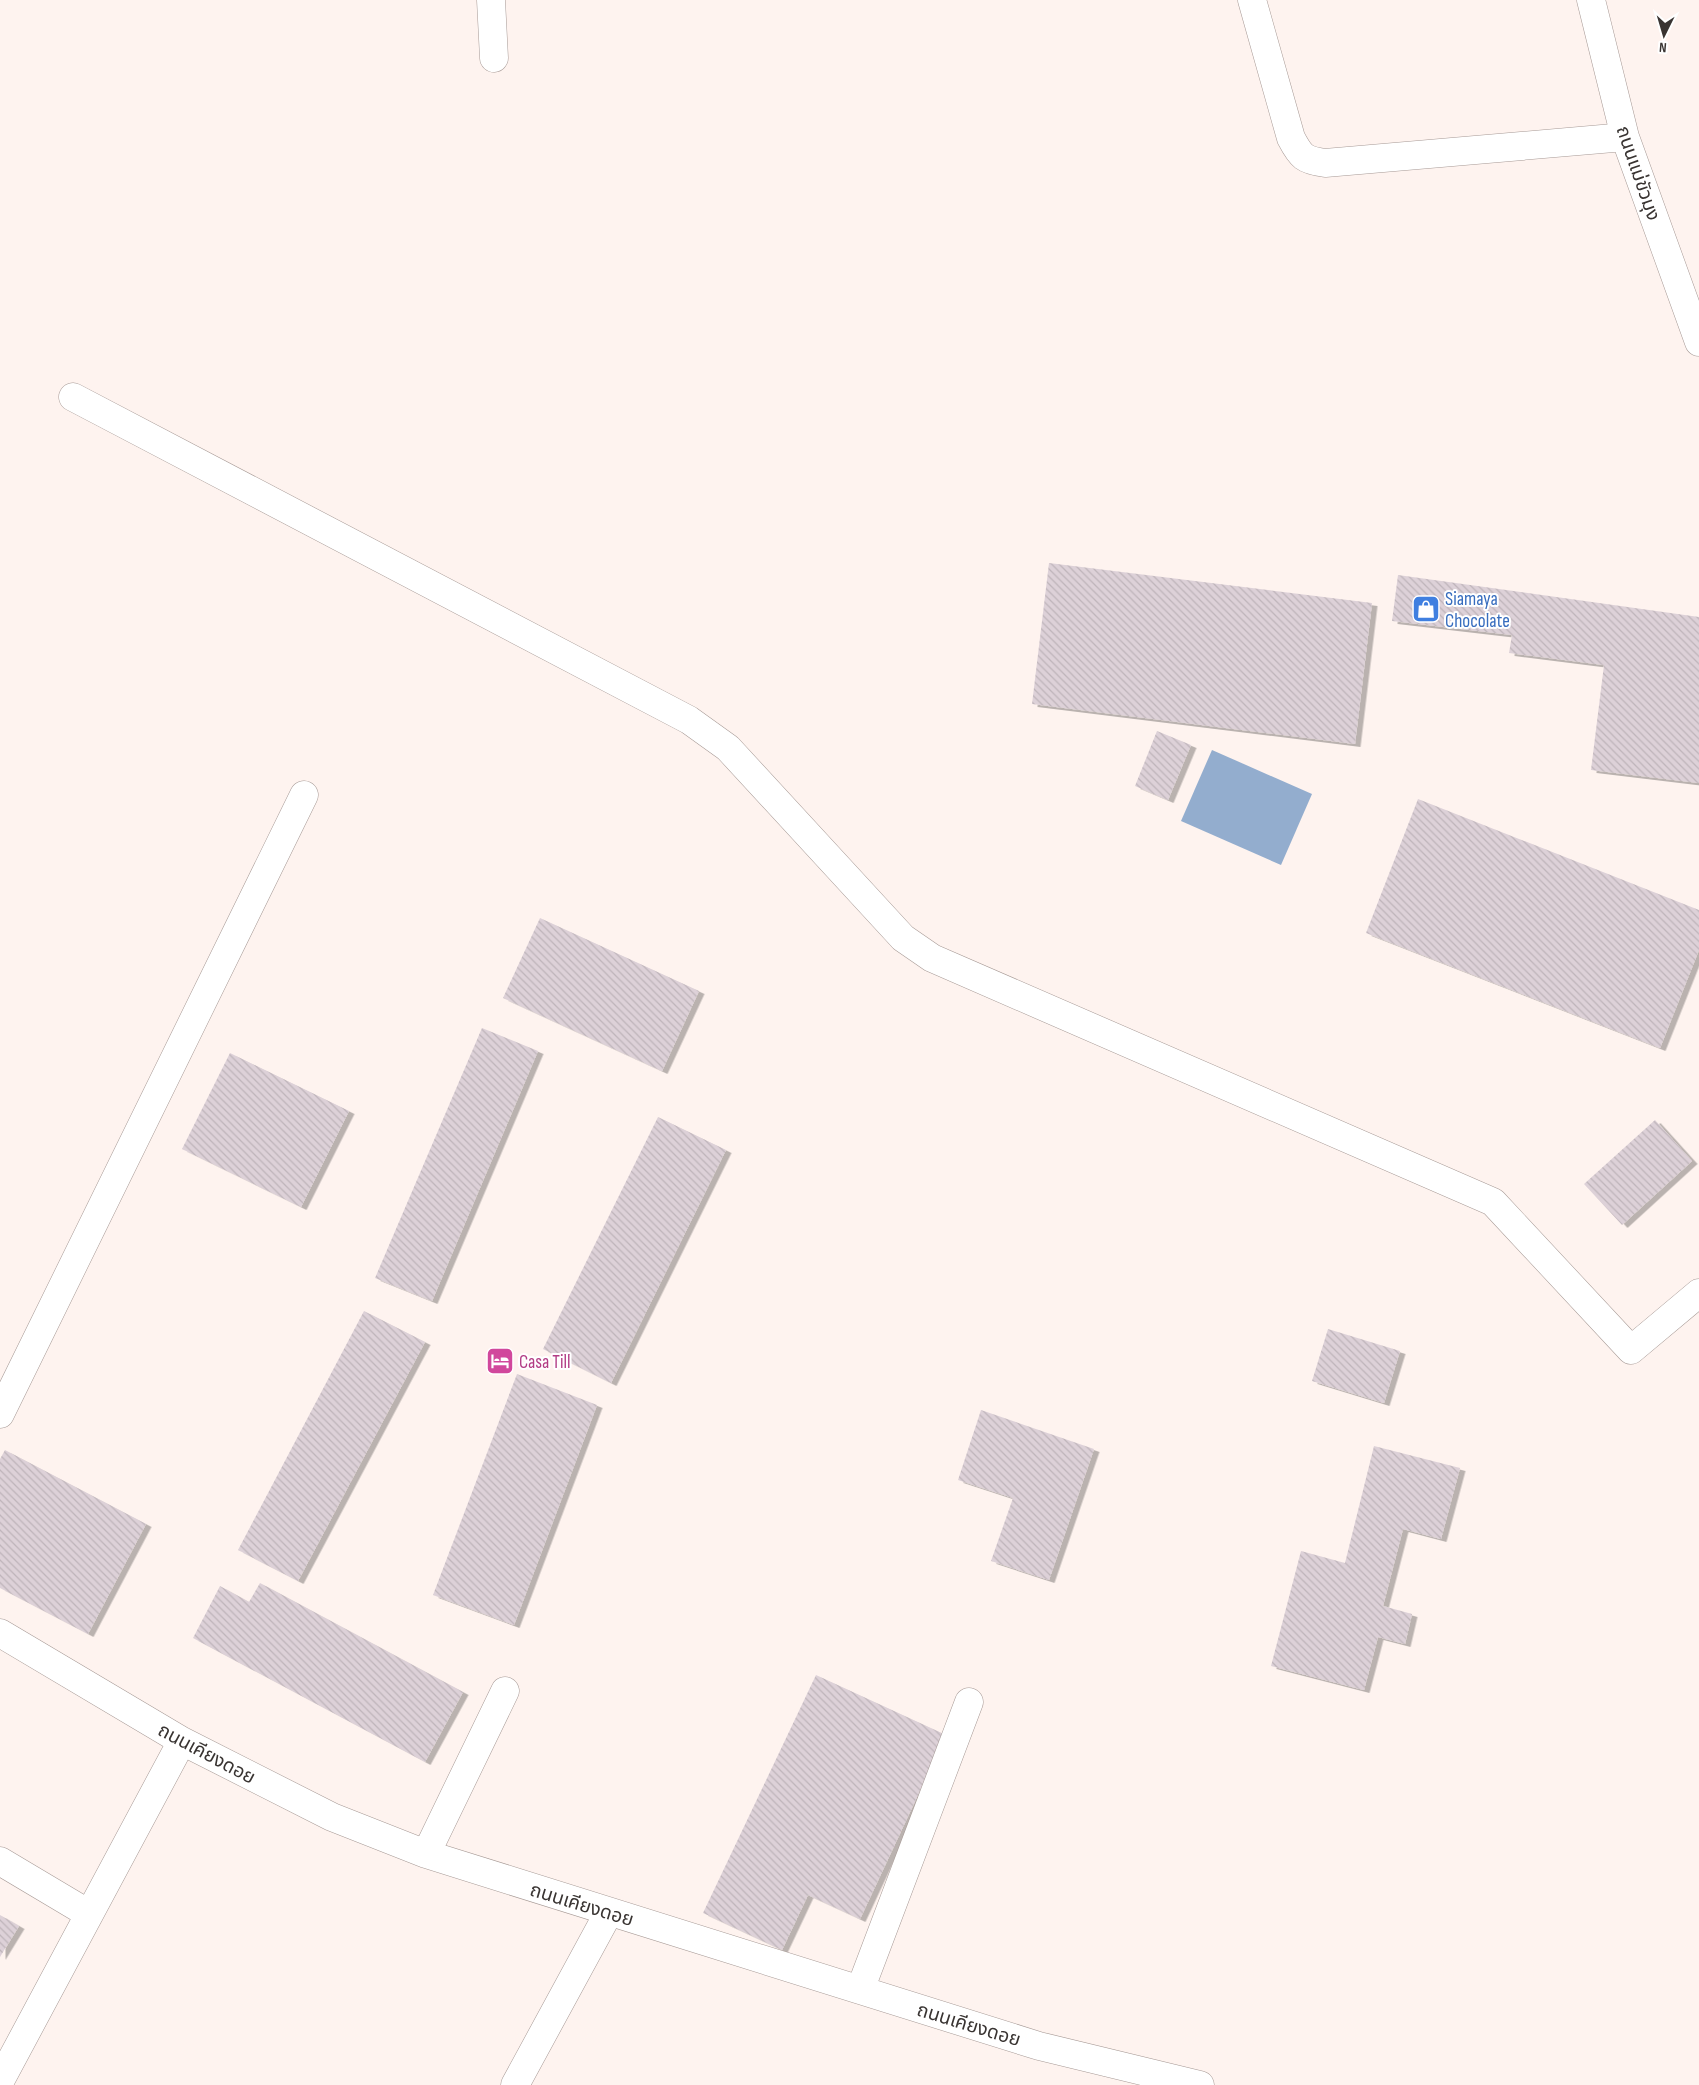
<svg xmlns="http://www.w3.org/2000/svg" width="1699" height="2085" viewBox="0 0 1699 2085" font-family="'Sofia Sans Condensed','Noto Sans Thai',sans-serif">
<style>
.water{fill:#93adce}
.building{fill:url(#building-back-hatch);filter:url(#shadow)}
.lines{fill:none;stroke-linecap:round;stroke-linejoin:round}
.minor-casing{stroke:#a79a96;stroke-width:29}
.minor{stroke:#fff;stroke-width:28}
.labels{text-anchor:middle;stroke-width:4;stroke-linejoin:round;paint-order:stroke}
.street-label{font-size:19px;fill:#393432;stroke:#fff}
.shop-label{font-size:19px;fill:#366cbe;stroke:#fff;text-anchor:start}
.hotel-label{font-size:19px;fill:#b23c85;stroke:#fff;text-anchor:start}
</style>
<defs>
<pattern id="building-back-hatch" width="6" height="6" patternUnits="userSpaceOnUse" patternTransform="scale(1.25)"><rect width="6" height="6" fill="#ddd1d8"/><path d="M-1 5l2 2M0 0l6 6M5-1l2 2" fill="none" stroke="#beb4ba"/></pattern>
<filter id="shadow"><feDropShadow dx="5.5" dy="3" stdDeviation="0" flood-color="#0004"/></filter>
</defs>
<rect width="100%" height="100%" fill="#fef3ef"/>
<!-- water -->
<path class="water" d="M 1212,750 L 1312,794 L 1281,865 L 1181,821 Z"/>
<!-- building -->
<path class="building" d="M 1049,563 L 1372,603 L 1355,744 L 1032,704 Z
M 1398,575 L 1699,617 L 1699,783 L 1591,770 L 1604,665 L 1509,653 L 1512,635 L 1392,621 Z
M 1157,731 L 1191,745 L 1168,800 L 1135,786 Z
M 1418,799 L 1699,910 L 1699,950 L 1660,1048 L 1366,933 Z
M 540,918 L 699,991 L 662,1071 L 503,998 Z
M 482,1028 L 538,1051 L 432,1301 L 375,1278 Z
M 230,1053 L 349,1111 L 301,1207 L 182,1149 Z
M 658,1117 L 726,1150 L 611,1383 L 543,1349 Z
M 1655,1120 L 1692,1161 L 1622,1225 L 1584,1184 Z
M 364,1311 L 425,1342 L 298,1581 L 238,1550 Z
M 1328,1329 L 1400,1351 L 1384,1403 L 1312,1381 Z
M 517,1374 L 597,1405 L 514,1625 L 433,1595 Z
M 981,1410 L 1094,1449 L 1049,1580 L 991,1561 L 1013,1498 L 958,1480 Z
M 1374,1446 L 1460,1468 L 1441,1539 L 1403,1529 L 1383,1606 L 1412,1614 L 1405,1644 L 1378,1637 L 1364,1690 L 1271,1666 L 1301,1551 L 1345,1563 Z
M 5,1450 L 146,1524 L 88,1634 L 0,1588 L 0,1459 Z
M 260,1583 L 463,1692 L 425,1762 L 193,1638 L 220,1586 L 249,1602 Z
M 816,1675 L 946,1735 L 860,1919 L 808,1895 L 782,1950 L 703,1913 Z
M 0,1915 L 19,1926 L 0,1957 Z"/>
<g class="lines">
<!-- minor casing -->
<g class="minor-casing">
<path id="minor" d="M 491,0 L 494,58
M 1252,0 L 1291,138 C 1301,157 1304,160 1325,163 L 1625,137
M 1591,0 L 1625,137 L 1699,342
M 73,397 L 689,720 L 728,748 L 903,938 L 932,958 L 1493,1202 L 1631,1350 L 1699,1293
M 0,1414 L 304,795
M 0,1633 L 182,1741 L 332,1817 L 426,1854 L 1039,2046 L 1200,2085
M 426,1854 L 505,1691
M 0,1861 L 89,1914
M 860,1990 L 969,1702
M 0,2081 L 182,1741
M 515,2085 L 609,1912"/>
</g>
<!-- minor -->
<use href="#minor" class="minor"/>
</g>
<!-- icons -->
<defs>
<g id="shop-square" transform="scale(1.4375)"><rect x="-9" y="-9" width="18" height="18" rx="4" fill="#3f7fe0" stroke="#fff"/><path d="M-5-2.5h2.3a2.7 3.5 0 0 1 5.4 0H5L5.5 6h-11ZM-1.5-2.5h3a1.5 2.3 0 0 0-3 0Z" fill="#fff"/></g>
<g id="hotel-square" transform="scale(1.4375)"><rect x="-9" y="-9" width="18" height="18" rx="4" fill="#d1479c" stroke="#fff"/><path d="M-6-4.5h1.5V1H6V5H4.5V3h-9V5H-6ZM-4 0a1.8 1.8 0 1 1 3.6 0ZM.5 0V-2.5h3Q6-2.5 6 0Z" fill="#fff"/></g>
</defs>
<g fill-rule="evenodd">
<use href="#shop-square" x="1426" y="609"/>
<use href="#hotel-square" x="500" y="1361"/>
</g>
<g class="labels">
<!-- street labels -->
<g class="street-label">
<text transform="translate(1639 173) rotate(71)" y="7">ถนนแม่ขัวมุง</text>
<text transform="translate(207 1753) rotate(28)" y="7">ถนนเคียงดอย</text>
<text transform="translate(582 1904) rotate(17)" y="7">ถนนเคียงดอย</text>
<text transform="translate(969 2024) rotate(17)" y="7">ถนนเคียงดอย</text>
</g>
<!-- shop labels -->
<g class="shop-label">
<text x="1445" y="605">Siamaya<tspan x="1445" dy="22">Chocolate</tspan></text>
</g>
<!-- hotel labels -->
<g class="hotel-label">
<text x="519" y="1368">Casa Till</text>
</g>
</g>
<!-- north arrow -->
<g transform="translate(1664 35) rotate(185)" stroke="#ffffff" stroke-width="4" paint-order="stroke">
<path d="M0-4L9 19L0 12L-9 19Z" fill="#393432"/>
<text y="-8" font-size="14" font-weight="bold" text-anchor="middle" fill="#393432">N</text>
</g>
</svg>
